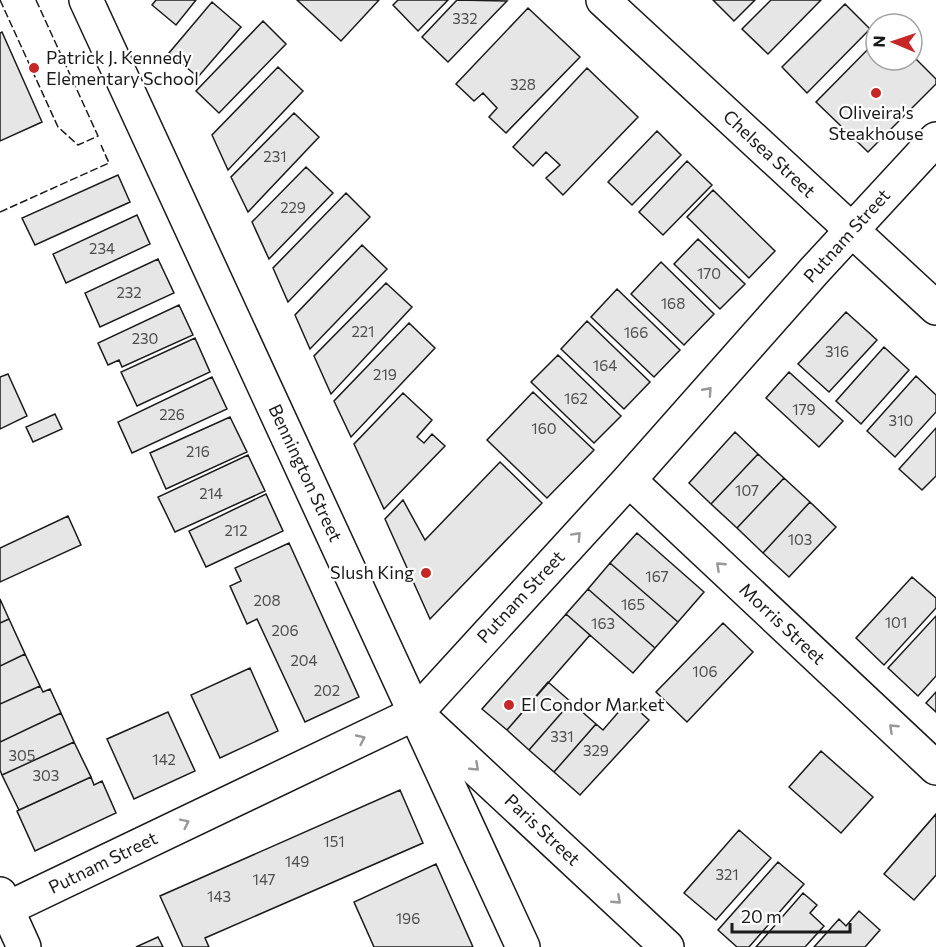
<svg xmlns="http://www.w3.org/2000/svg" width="936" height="947" viewBox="0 0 936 947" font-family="Commissioner,sans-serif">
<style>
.building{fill:#e6e6e6;stroke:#1a1a1a;stroke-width:1.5}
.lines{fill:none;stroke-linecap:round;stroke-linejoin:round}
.minor-casing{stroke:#1a1a1a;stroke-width:36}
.secondary-casing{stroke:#1a1a1a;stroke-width:36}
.minor{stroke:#fff;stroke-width:33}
.secondary{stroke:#fff;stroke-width:33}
.fence{stroke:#1a1a1a;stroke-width:1.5;stroke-dasharray:8 3;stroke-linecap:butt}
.oneway{stroke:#989898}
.poi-dot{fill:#c62828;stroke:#fff;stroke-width:2}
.labels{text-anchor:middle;stroke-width:4.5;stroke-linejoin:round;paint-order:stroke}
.number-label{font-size:15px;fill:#4d4d4d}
.poi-label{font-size:18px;fill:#1a1a1a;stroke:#fff;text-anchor:start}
.street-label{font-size:18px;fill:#1a1a1a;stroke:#fff}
</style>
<rect width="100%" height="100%" fill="#fff"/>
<!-- building -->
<path class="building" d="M 156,0 L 196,0 L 176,25 L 152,5 Z
M 297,0 L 379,0 L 341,41 Z
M 398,0 L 448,0 L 418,31 L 393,5 Z
M 457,0 L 507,1 L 448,62 L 422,37 Z
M 713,0 L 755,0 L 734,21 Z
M 771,0 L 821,0 L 768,54 L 742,29 Z
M 212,2 L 241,27 L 198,77 L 169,53 Z
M 845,4 L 870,29 L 807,93 L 782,67 Z
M 528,8 L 580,57 L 506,133 L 489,117 L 497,108 L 483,93 L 474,101 L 456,84 Z
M 263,21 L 286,44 L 219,113 L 196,91 Z
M 2,32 L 42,122 L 0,141 L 0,33 Z
M 876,41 L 876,60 L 912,60 L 912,55 L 936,79 L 936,84 L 868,152 L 816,102 Z
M 278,67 L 303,91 L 228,170 L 212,135 Z
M 587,68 L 638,117 L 563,195 L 546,178 L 560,165 L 546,152 L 533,166 L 513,147 Z
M 294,113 L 319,137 L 248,212 L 231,177 Z
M 657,131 L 681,155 L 632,205 L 608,182 Z
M 687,161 L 712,185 L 663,235 L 639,212 Z
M 306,167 L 333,193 L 269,259 L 252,222 Z
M 118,175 L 130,202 L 35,245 L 22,218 Z
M 713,190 L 775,251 L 749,278 L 687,217 Z
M 346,193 L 370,217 L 288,302 L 273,268 Z
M 137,215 L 150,244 L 66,283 L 53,254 Z
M 698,239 L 745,284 L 720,309 L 674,264 Z
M 362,245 L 387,269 L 310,349 L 295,315 Z
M 158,259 L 174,293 L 100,327 L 85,293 Z
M 661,262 L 714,314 L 684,345 L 631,294 Z
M 386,283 L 412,307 L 331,394 L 314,356 Z
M 617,289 L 680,350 L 654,377 L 591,317 Z
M 179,305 L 193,335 L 122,367 L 119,360 L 108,365 L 98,343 Z
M 846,312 L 877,340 L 829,392 L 798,364 Z
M 587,321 L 650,382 L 624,409 L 561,349 Z
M 409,323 L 435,348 L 351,437 L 334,401 Z
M 195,338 L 210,372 L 137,406 L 121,372 Z
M 884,347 L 909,370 L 861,424 L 836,401 Z
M 558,355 L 621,416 L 594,443 L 531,382 Z
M 789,372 L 843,421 L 819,447 L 766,398 Z
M 8,374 L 27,416 L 0,429 L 0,377 Z
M 916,376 L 936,395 L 936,412 L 895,457 L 867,431 Z
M 212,377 L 227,409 L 132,453 L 118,422 Z
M 533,392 L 594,450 L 547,498 L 487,440 Z
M 403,393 L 432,420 L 417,437 L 424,443 L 432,434 L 445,446 L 384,509 L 354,444 Z
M 55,414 L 62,429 L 33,442 L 26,427 Z
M 230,417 L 247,452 L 166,489 L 150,453 Z
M 936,428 L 936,476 L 922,490 L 899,469 Z
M 735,432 L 758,454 L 711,504 L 689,483 Z
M 758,454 L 784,478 L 737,528 L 711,504 Z
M 248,455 L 265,491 L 175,532 L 158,497 Z
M 500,462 L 542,503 L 430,619 L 385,519 L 403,500 L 425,540 Z
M 784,478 L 810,502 L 763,553 L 737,528 Z
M 266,494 L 283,531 L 206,567 L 189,531 Z
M 810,502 L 836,527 L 789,577 L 763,553 Z
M 68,516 L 81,545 L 0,582 L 0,548 Z
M 637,533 L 704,592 L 678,622 L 610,563 Z
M 289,543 L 359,697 L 305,722 L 257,619 L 247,624 L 230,586 L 241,581 L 235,568 Z
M 610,563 L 678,622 L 655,648 L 588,589 Z
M 912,577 L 936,598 L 936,608 L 884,665 L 856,638 Z
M 588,589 L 655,648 L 633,673 L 566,614 Z
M 0,599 L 9,619 L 0,623 Z
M 566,614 L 590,635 L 507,730 L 482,709 Z
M 936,616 L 936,676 L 918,696 L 888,668 Z
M 9,619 L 25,654 L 0,666 L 0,623 Z
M 723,623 L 753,652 L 687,722 L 656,692 Z
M 25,654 L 40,686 L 0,704 L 0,666 Z
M 250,668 L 278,731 L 220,758 L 191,695 Z
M 548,682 L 571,702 L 529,750 L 507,730 Z
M 40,686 L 43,692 L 50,689 L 61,713 L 0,742 L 0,704 Z
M 936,692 L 936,712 L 926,703 Z
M 628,701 L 649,720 L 580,795 L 554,772 L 596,724 L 603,730 Z
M 571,702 L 596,724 L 554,772 L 529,750 Z
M 168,712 L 195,771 L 134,799 L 107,739 Z
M 61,713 L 74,742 L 2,775 L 0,770 L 0,742 Z
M 74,742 L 91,777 L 19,810 L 2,775 Z
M 821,751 L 873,797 L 841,833 L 789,787 Z
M 91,777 L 94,785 L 102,781 L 116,813 L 35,851 L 17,811 Z
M 400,790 L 423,843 L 205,938 L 209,947 L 183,947 L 160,896 Z
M 936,814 L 936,875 L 914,900 L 884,874 Z
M 739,830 L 771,858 L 716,920 L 684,893 Z
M 778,862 L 804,884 L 749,947 L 737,947 L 718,930 Z
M 436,864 L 473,947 L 374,947 L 354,902 Z
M 803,893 L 817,905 L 810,913 L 824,926 L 805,947 L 756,947 Z
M 859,911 L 880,930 L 865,947 L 814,947 L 839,919 L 846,926 Z
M 158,937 L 163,947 L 136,947 Z"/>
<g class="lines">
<!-- minor casing -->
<g class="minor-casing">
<path id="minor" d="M 629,480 L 936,768
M 416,713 L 667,947
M 0,894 L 24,947
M 0,912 L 416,713 L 629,480 L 814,271 L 936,139"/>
</g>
<!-- secondary casing -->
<g class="secondary-casing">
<path id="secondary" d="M 86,0 L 523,947
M 603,0 L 936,308"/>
</g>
<!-- minor -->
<use href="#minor" class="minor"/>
<!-- secondary -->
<use href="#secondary" class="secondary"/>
<!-- fence -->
<path class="fence" d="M 0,0 L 58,127 L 78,145 L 98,136 L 36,0
M 0,212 L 109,163 L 101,145"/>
</g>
<!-- one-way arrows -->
<defs><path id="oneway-chevron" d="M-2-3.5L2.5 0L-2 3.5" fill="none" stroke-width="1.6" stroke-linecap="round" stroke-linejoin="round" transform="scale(1.5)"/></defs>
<g class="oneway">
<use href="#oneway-chevron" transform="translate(708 391) rotate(-48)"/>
<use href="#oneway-chevron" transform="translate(577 536) rotate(-47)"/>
<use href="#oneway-chevron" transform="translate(720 566) rotate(-137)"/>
<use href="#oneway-chevron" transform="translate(893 728) rotate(-137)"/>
<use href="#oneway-chevron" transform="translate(361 739) rotate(-25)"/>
<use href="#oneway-chevron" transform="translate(475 767) rotate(43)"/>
<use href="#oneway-chevron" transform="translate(185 823) rotate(-26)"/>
<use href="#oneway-chevron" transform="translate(617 900) rotate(43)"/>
</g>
<!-- markers -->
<g class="poi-dot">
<circle cx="34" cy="68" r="6"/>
<circle cx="876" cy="93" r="6"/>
<circle cx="426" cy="573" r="6"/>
<circle cx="509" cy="705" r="6"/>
</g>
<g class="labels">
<!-- number labels -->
<g class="number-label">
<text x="465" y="24">332</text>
<text x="523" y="90">328</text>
<text x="275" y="162">231</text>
<text x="293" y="213">229</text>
<text x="102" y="254">234</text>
<text x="709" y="279">170</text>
<text x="129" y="298">232</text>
<text x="673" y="309">168</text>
<text x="363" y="337">221</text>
<text x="636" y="338">166</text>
<text x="145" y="344">230</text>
<text x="837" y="357">316</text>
<text x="605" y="371">164</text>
<text x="385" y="380">219</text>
<text x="576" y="404">162</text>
<text x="804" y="415">179</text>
<text x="172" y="420">226</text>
<text x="901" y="426">310</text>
<text x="544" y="434">160</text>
<text x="198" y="457">216</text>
<text x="747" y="496">107</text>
<text x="211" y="499">214</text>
<text x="236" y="536">212</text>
<text x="800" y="545">103</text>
<text x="657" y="582">167</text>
<text x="267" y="606">208</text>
<text x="633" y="610">165</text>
<text x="896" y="628">101</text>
<text x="603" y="629">163</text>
<text x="285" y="636">206</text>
<text x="304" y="666">204</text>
<text x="705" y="677">106</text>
<text x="327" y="696">202</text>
<text x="562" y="742">331</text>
<text x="596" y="756">329</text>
<text x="22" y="761">305</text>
<text x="164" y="765">142</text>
<text x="46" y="781">303</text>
<text x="334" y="847">151</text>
<text x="297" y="867">149</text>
<text x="727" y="880">321</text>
<text x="264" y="885">147</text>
<text x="219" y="902">143</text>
<text x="408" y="924">196</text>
</g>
<!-- poi labels -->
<g class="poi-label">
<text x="46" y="64">Patrick J. Kennedy<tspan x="46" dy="21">Elementary School</tspan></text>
<text x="876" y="119" text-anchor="middle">Oliveira's<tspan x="876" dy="21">Steakhouse</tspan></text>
<text x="414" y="579" text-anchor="end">Slush King</text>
<text x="521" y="711">El Condor Market</text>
</g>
<!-- street labels -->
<g class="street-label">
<text transform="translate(769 154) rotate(43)" y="6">Chelsea Street</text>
<text transform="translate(847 236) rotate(-48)" y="6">Putnam Street</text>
<text transform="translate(305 473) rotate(65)" y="6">Bennington Street</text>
<text transform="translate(521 597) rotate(-47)" y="6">Putnam Street</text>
<text transform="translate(782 624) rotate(43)" y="6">Morris Street</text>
<text transform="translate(542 830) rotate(43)" y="6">Paris Street</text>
<text transform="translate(103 863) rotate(-26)" y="6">Putnam Street</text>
</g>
</g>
<!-- north arrow -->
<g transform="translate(894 42) rotate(272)"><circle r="28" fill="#ffffff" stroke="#a3a3a3" stroke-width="1.5"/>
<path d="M0-4.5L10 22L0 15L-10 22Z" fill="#c62828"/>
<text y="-9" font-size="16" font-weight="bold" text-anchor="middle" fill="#1a1a1a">N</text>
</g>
<!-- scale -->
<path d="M732 923v9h118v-9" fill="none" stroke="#1a1a1a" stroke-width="3"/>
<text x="741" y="923" font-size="18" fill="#1a1a1a" stroke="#ffffff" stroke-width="4.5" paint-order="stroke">20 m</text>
</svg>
